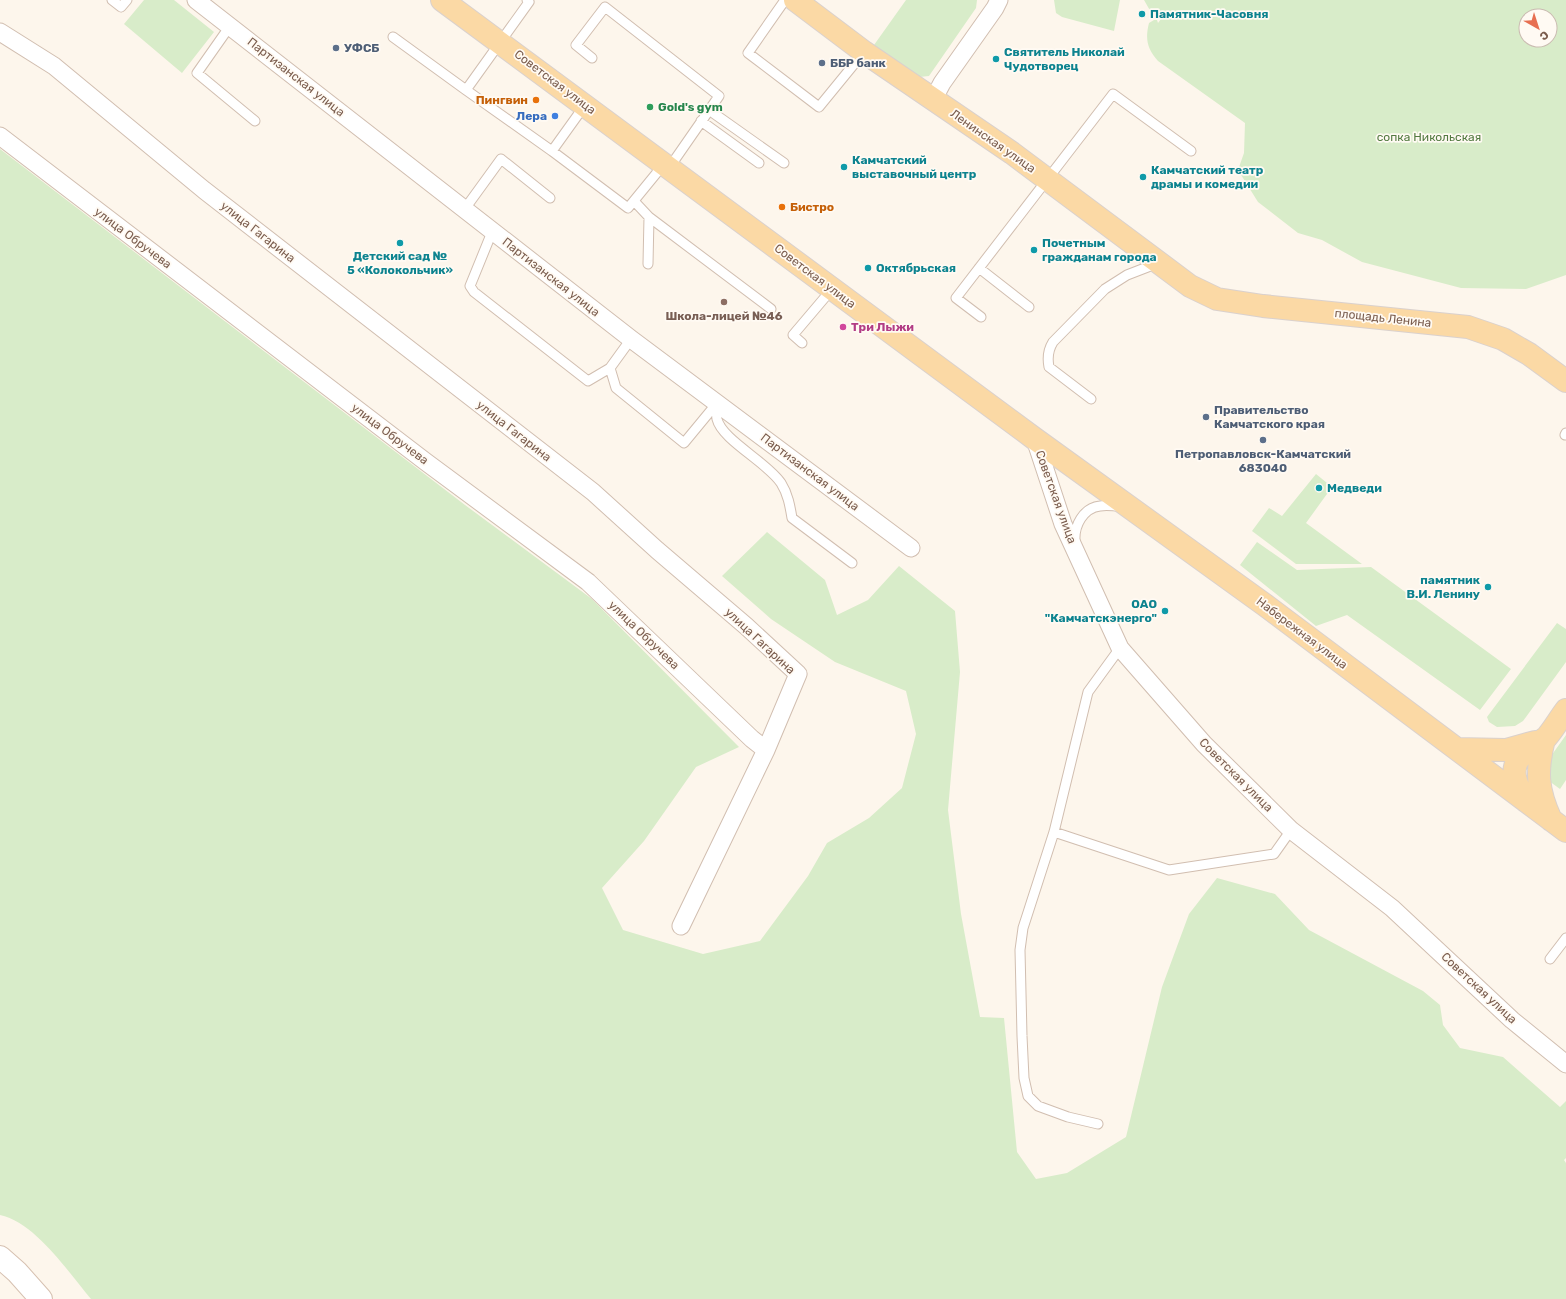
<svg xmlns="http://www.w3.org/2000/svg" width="1566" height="1299" viewBox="0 0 1566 1299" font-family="Rubik,sans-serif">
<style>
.green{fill:#d8ecc9;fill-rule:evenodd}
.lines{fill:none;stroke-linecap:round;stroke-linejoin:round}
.lane-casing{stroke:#d1beb0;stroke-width:11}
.street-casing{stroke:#d1beb0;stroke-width:19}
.secondary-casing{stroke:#d6c0b0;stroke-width:24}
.primary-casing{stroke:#dad1cd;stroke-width:24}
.lane{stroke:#fff;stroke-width:9}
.street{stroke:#fff;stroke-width:17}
.secondary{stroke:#fff;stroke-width:22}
.primary{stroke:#fbd9a5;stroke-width:22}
.culture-dot{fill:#0f9aa8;stroke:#fffaf3;stroke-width:1.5}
.service-dot{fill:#5c6f8a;stroke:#fffaf3;stroke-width:1.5}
.food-dot{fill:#e8710a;stroke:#fffaf3;stroke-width:1.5}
.leisure-dot{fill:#2e9e5b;stroke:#fffaf3;stroke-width:1.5}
.shop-dot{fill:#3f7fe0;stroke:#fffaf3;stroke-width:1.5}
.education-dot{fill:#8d6e63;stroke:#fffaf3;stroke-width:1.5}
.hotel-dot{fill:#d1479c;stroke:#fffaf3;stroke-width:1.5}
.labels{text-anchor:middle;stroke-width:3.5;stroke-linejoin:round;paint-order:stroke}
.culture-label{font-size:12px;font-weight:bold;fill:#0d838f;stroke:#fffaf3;text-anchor:start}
.service-label{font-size:12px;font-weight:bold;fill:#4e5e75;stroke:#fffaf3;text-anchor:start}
.street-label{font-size:12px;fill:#7a5c4d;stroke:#fffaf3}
.food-label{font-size:12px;font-weight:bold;fill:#c56008;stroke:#fffaf3;text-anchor:end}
.leisure-label{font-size:12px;font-weight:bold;fill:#27864d;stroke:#fffaf3;text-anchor:start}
.shop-label{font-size:12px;font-weight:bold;fill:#366cbe;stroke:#fffaf3;text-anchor:end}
.park-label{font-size:12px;fill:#537a41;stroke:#fffaf3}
.education-label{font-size:12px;font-weight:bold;fill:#785e54;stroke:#fffaf3}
.hotel-label{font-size:12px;font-weight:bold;fill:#b23c85;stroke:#fffaf3;text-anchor:start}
</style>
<rect width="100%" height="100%" fill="#fdf6ec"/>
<!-- green -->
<path class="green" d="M 144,0 L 174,0 L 214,32 L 182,73 L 124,24 Z
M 906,0 L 977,0 L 976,8 L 929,76 L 919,77 L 874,45 Z
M 1054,0 L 1120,0 L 1114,31 L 1062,17 L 1056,13 Z
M 1144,0 L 1566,0 L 1566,275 L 1526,289 L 1461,288 L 1362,262 L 1322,240 L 1298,233 L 1258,202 L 1238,170 L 1244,153 L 1245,123 L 1158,61 C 1147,49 1145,39 1149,23 L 1154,20 L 1157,20 L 1158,23 L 1161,19 L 1152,14 ZM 1526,16 L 1550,16 L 1550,40 L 1526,40 Z
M 0,149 L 465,505 L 592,599 L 739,747 L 696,767 L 644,841 L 602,888 L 623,930 L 703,954 L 760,941 L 808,876 L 827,843 L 869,818 L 902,788 L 916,734 L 906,691 L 835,662 L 771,619 L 722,576 L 767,532 L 825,580 L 837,615 L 868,600 L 899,566 L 955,611 L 960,672 L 948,810 L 961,914 L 980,1017 L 1004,1018 L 1017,1152 L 1036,1179 L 1067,1173 L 1126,1137 L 1162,987 L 1189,914 L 1217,878 L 1275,894 L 1309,930 L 1423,991 L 1440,1005 L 1443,1025 L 1460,1048 L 1503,1057 L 1560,1107 L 1566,1101 L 1566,1158 L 1564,1160 L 1566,1163 L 1566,1299 L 91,1299 C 68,1272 36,1223 0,1215 Z
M 1316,474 L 1332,487 L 1306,523 L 1362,564 L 1296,564 L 1252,531 L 1269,508 L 1282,516 Z
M 1257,542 L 1297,570 L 1371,567 L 1511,669 L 1480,710 L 1347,615 L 1316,626 L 1240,565 Z
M 1557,623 L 1566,629 L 1566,662 L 1523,721 L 1515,726 L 1497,727 L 1489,722 L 1487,717 Z
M 1566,735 L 1566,780 L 1560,789 L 1549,781 L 1546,763 Z"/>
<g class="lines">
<!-- lane casing -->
<g class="lane-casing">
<path id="lane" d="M 112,0 L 121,7 L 127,0
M 785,0 L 748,53 L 819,107 L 864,52
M 230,26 L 197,73 L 255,121
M 393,37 L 466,90 L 529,2 L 527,0
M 592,58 L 576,45 L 605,7 L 719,96 L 669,168
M 466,90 L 552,151 L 585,105
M 709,110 L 784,163
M 701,121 L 759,163
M 552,151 L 628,208 L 664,164
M 634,201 L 649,217 L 648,264
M 464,210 L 501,159 L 550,198
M 649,217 L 771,309
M 492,232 L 470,286 L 474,292 L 588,381 L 610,368 L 631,339
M 979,268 L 1029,307
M 981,317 L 956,298 L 1113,94 L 1191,151
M 802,343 L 793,335 L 832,289
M 610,368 L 616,388 L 684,443 L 717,403
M 1091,399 L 1049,367 C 1047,357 1048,350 1053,342 L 1105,289 L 1127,275 L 1158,263
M 717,403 C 717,408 716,414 717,419 C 722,440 767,462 781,483 C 788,494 790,506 792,518 L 852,563
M 1565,435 L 1566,433
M 1075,541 C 1074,526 1083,508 1100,506 C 1106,505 1113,506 1119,506
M 1054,832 L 1169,870 L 1274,854 L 1291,830
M 1550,959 L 1566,938
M 1098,1124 L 1068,1117 L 1038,1106 L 1028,1096 L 1024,1078 L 1022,1036 L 1020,950 L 1023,928 L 1054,832 L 1088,692 L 1120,648"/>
</g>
<!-- street casing -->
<g class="street-casing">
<path id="street" d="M 196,0 L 631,339 L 911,548
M 0,32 L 54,66 L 204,190 L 593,492 L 657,550 L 746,626 L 798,674 L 766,750 L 681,926
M 933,100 L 942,83 L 995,8 L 999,0
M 0,136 L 426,462 L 588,582 L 752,739 L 766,750
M 1035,439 L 1063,524 L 1120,648 L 1204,744 L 1291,830 L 1392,908 L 1512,1020 L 1566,1064"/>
</g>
<!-- secondary casing -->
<g class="secondary-casing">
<path id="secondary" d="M 0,1257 L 17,1272 L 41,1299"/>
</g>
<!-- primary casing -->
<g class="primary-casing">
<path id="primary" d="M 442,0 L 1035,439 L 1265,605 L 1566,831
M 795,0 L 864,52 L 1012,153 L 1190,286 L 1217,299 L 1263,306 L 1468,327 L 1503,339 L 1529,354 L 1566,381
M 1544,739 C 1536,771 1537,790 1551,820
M 1457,749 L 1506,750 L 1535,742
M 1526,801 C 1517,787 1507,768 1523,754 C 1530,748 1538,745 1544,740 C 1552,732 1559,719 1566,710"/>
</g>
<!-- lane -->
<use href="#lane" class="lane"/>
<!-- street -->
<use href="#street" class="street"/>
<!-- secondary -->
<use href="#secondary" class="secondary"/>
<!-- primary -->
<use href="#primary" class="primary"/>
</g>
<!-- markers -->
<g class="culture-dot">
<circle cx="1142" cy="14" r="4"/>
<circle cx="996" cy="59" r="4"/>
<circle cx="844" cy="167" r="4"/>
<circle cx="1143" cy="177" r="4"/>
<circle cx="400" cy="243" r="4"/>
<circle cx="1034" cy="250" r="4"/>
<circle cx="868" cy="268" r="4"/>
<circle cx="1319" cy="488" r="4"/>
<circle cx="1488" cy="587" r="4"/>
<circle cx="1165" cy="611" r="4"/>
</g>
<g class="service-dot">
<circle cx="336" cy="48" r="4"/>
<circle cx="822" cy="63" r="4"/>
<circle cx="1206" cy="417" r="4"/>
<circle cx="1263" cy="440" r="4"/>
</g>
<g class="food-dot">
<circle cx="536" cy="100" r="4"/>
<circle cx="782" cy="207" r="4"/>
</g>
<circle class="leisure-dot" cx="650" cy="107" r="4"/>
<circle class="shop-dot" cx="555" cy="116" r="4"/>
<circle class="education-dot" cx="724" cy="302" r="4"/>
<circle class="hotel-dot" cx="843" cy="327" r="4"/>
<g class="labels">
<!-- culture labels -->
<g class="culture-label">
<text x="1150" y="18">Памятник-Часовня</text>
<text x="1004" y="56">Святитель Николай<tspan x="1004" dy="14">Чудотворец</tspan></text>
<text x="852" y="164">Камчатский<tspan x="852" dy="14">выставочный центр</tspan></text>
<text x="1151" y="174">Камчатский театр<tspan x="1151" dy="14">драмы и комедии</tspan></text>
<text x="1042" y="247">Почетным<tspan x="1042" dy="14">гражданам города</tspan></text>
<text x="400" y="260" text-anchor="middle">Детский сад №<tspan x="400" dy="14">5 «Колокольчик»</tspan></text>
<text x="876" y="272">Октябрьская</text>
<text x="1327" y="492">Медведи</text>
<text x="1480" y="584" text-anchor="end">памятник<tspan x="1480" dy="14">В.И. Ленину</tspan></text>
<text x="1157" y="608" text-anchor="end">ОАО<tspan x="1157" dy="14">"Камчатскэнерго"</tspan></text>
</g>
<!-- service labels -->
<g class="service-label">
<text x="344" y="52">УФСБ</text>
<text x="830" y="67">ББР банк</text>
<text x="1214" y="414">Правительство<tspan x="1214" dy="14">Камчатского края</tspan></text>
<text x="1263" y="458" text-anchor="middle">Петропавловск-Камчатский<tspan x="1263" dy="14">683040</tspan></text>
</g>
<!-- street labels -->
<g class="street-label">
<text transform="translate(296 77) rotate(38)" y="4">Партизанская улица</text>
<text transform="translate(555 82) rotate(37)" y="4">Советская улица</text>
<text transform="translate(993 141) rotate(35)" y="4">Ленинская улица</text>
<text transform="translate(258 232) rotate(38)" y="4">улица Гагарина</text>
<text transform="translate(133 238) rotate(37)" y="4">улица Обручева</text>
<text transform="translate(815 276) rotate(37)" y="4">Советская улица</text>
<text transform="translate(551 277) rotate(38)" y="4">Партизанская улица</text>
<text transform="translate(1383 318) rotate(6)" y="4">площадь Ленина</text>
<text transform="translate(514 431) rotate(38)" y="4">улица Гагарина</text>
<text transform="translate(390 434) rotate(37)" y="4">улица Обручева</text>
<text transform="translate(810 472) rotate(37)" y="4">Партизанская улица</text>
<text transform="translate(1056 497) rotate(70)" y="4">Советская улица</text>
<text transform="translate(1302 633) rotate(37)" y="4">Набережная улица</text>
<text transform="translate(644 635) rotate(44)" y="4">улица Обручева</text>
<text transform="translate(760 641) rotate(43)" y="4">улица Гагарина</text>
<text transform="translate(1236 775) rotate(45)" y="4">Советская улица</text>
<text transform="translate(1479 988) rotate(43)" y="4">Советская улица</text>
</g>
<!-- food labels -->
<g class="food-label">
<text x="528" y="104">Пингвин</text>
<text x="790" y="211" text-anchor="start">Бистро</text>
</g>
<!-- leisure labels -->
<g class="leisure-label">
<text x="658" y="111">Gold's gym</text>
</g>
<!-- shop labels -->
<g class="shop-label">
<text x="547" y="120">Лера</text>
</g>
<!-- park labels -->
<g class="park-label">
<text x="1429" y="141">сопка Никольская</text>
</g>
<!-- education labels -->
<g class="education-label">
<text x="724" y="320">Школа-лицей №46</text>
</g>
<!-- hotel labels -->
<g class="hotel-label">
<text x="851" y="331">Три Лыжи</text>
</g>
</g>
<!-- north arrow -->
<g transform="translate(1538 28) rotate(141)"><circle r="19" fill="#fffaf3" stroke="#cabbb1"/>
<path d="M0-3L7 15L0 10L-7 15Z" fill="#e76f51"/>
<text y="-6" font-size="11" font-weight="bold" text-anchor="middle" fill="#7a5c4d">С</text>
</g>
</svg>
